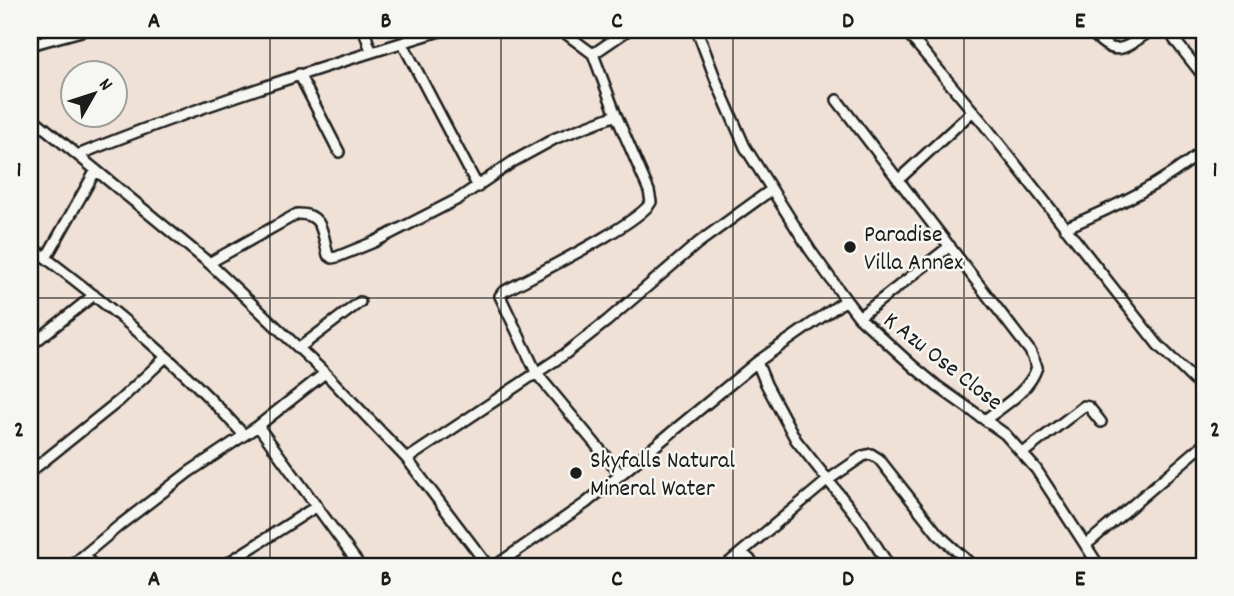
<svg xmlns="http://www.w3.org/2000/svg" width="1234" height="596" viewBox="0 0 1234 596" font-family="Dekko,sans-serif">
<style>
.lines{fill:none;stroke-linecap:round;stroke-linejoin:round}
.street-casing{stroke:#1c1c1c;stroke-width:14}
.street{stroke:#f6f6f2;stroke-width:9}
.grid{fill:none;stroke:#1c1c1c;stroke-width:2;stroke-opacity:0.55}
.poi-dot{fill:#1c1c1c;stroke:#f6f6f2;stroke-width:2.5}
.labels{text-anchor:middle;stroke-width:5;stroke-linejoin:round;paint-order:stroke}
.poi-label{font-size:24px;fill:#1c1c1c;stroke:#f6f6f2;text-anchor:start}
.street-label{font-size:24px;fill:#1c1c1c;stroke:#f6f6f2}
.neatline{fill:none;stroke:#1c1c1c;stroke-width:2.5}
.grid-label{font-size:23px;text-anchor:middle;font-weight:bold;fill:#1c1c1c}
</style>
<rect width="100%" height="100%" fill="#efe1d5"/>
<filter id="ink" filterUnits="userSpaceOnUse"><feTurbulence type="fractalNoise" baseFrequency=".0143" numOctaves="2"/><feDisplacementMap in="SourceGraphic" scale="14" xChannelSelector="R" yChannelSelector="G"/><feConvolveMatrix kernelMatrix="1 2 1 2 8 2 1 2 1" color-interpolation-filters="sRGB"/></filter>
<g filter="url(#ink)">
<g class="lines">
<!-- street casing -->
<g class="street-casing">
<path id="street" d="M 364,30 L 371,51
M 561,30 L 593,54 L 616,115 L 649,191 L 651,202 C 639,224 530,277 503,292 L 500,296 L 537,374 L 621,475
M 697,30 L 717,83 L 745,147 L 810,250 L 846,300 L 859,317 L 914,367 L 937,386 L 1005,434 L 1036,469 L 1099,566
M 905,30 L 983,123 L 1158,345 L 1204,390
M 1090,30 C 1115,61 1124,48 1152,30
M 1174,39 L 1204,77
M 403,44 L 478,187
M 30,45 L 85,30
M 593,54 L 628,30
M 299,74 L 339,152
M 837,100 L 1030,351 L 1037,367 C 1030,390 1005,405 986,419
M 30,116 L 209,263 L 325,373 L 407,459 L 488,566
M 78,155 C 198,106 320,68 443,30
M 898,180 L 973,111
M 1065,228 C 1115,207 1162,184 1204,150
M 30,246 C 106,303 180,363 244,435
M 46,258 L 96,170
M 209,263 L 297,214 C 324,213 322,234 328,255 L 332,258 L 337,257 L 374,242 L 458,199 L 514,161 L 556,138 L 616,115
M 859,317 L 950,246
M 30,346 L 94,295
M 299,348 L 360,302
M 757,362 L 766,384 L 796,440 L 862,523 L 889,566
M 258,426 L 360,566
M 1023,453 L 1084,406 L 1089,407 L 1101,422
M 407,459 L 565,354 L 607,321 L 698,243 L 771,190
M 30,472 L 120,400 L 166,357
M 1086,545 L 1204,444
M 743,553 L 756,566
M 85,555 L 93,566
M 71,566 L 120,525 L 189,472 L 258,426 L 325,373
M 223,566 L 317,506
M 495,566 L 586,503 L 757,362 L 846,300
M 725,566 L 828,480 L 863,456 L 871,454 L 879,459 L 938,534 L 973,566"/>
</g>
<!-- street -->
<use href="#street" class="street"/>
</g>
</g>
<!-- grid -->
<path class="grid" d="M 270,30 L 270,566M 501,30 L 501,566M 733,30 L 733,566M 964,30 L 964,566M 30,298 L 1204,298"/>
<!-- markers -->
<g class="poi-dot">
<circle cx="850" cy="247" r="7"/>
<circle cx="576" cy="473" r="7"/>
</g>
<g class="labels">
<!-- poi labels -->
<g class="poi-label">
<text x="864" y="241">Paradise<tspan x="864" dy="28">Villa Annex</tspan></text>
<text x="590" y="467">Skyfalls Natural<tspan x="590" dy="28">Mineral Water</tspan></text>
</g>
<!-- street labels -->
<g class="street-label">
<text transform="translate(944 360) rotate(38)" y="8">K Azu Ose Close</text>
</g>
</g>
<!-- margin -->
<rect width="1234" height="596" fill="none" stroke="#f6f6f2" stroke-width="77"/>
<!-- north arrow -->
<g transform="translate(94 94) rotate(51)"><circle r="33" fill="#f6f6f2" stroke="#9f9f9c" stroke-width="2"/>
<path d="M0-5L12 26L0 18L-12 26Z" fill="#1c1c1c"/>
<text y="-10" font-size="19" font-weight="bold" text-anchor="middle" fill="#1c1c1c">N</text>
</g>
<rect x="38" y="38" width="1158" height="520" class="neatline"/>
<g class="grid-label">
<text x="154" y="27">A</text>
<text x="386" y="27">B</text>
<text x="617" y="27">C</text>
<text x="848" y="27">D</text>
<text x="1080" y="27">E</text>
<text x="19" y="176">1</text>
<text x="1215" y="176">1</text>
<text x="19" y="436">2</text>
<text x="1215" y="436">2</text>
<text x="154" y="585">A</text>
<text x="386" y="585">B</text>
<text x="617" y="585">C</text>
<text x="848" y="585">D</text>
<text x="1080" y="585">E</text>
</g>
</svg>
